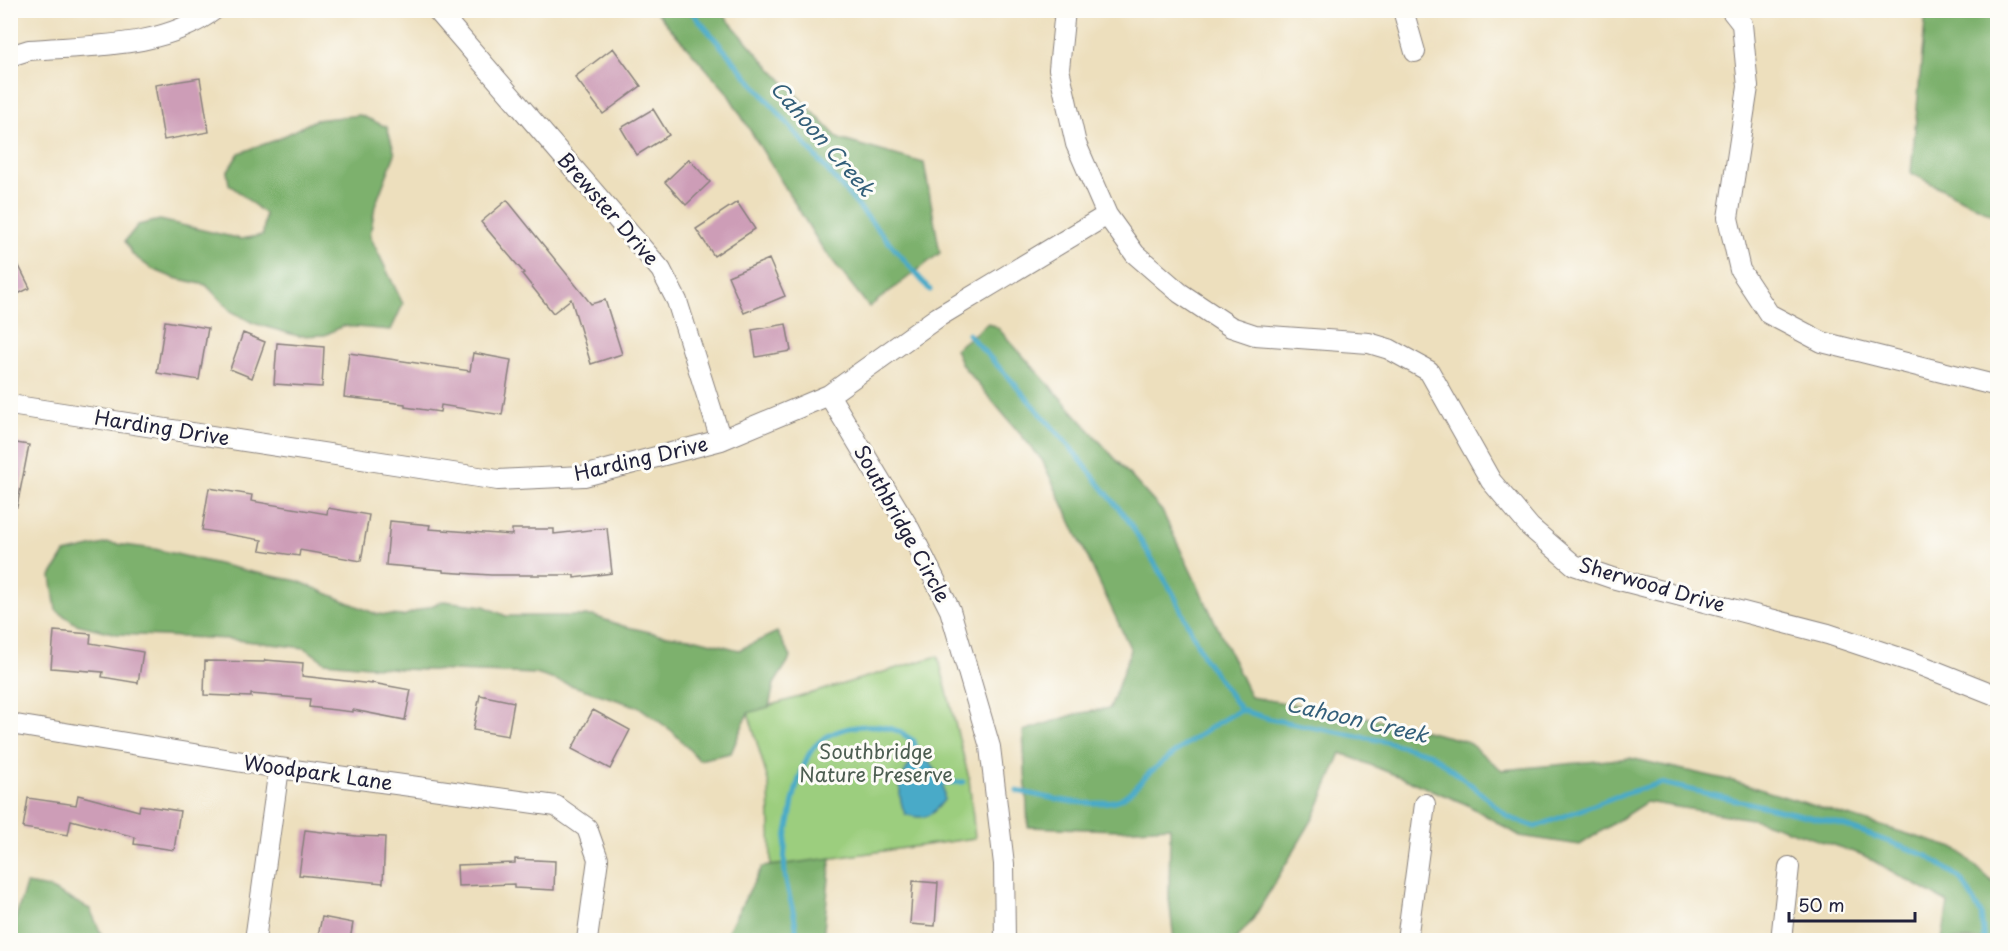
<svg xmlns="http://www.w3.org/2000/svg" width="2008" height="951" viewBox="0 0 2008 951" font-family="'Playpen Sans',sans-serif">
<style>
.green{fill:#9cce7e;stroke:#5f785c;stroke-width:1.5}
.forest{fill:#7db16d;stroke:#506a54;stroke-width:1.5}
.water{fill:#48aac8;stroke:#356682;stroke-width:1.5}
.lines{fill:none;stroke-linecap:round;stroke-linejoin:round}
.stream{stroke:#48aac8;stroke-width:5}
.building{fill:#cd9db7}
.street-casing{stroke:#88807c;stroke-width:22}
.street{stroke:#fff;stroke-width:20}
.labels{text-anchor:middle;stroke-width:6;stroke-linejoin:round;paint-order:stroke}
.street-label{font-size:20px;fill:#22223b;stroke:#fdfcf7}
.park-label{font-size:20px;fill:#4d5e52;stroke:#fdfcf7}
.water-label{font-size:21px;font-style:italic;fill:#335f7a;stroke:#fdfcf7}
</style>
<rect width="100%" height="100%" fill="#fdfcf7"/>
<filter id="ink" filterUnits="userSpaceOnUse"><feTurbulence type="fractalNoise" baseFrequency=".0167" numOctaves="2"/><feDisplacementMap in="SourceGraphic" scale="12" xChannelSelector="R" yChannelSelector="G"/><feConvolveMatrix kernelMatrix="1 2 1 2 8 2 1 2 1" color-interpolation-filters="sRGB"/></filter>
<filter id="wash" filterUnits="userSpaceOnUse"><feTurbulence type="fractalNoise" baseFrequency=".008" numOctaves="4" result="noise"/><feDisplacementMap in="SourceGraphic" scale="24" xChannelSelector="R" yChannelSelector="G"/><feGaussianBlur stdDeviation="1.35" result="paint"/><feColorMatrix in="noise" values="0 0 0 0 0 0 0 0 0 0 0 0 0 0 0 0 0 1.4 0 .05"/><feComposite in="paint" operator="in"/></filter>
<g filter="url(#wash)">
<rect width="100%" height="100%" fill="#eddfbd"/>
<!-- green -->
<path class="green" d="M 938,656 L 969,778 L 975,838 L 771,867 L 769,784 L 748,712 Z"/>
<!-- forest -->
<path class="forest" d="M 655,11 L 720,11 L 764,61 L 839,139 L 924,163 L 940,253 L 869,307 L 821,246 L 726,91 Z
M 1926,11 L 1997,11 L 1997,217 L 1911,173 Z
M 360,115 L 387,127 L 395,154 L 375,206 L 370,236 L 403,304 L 391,330 L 343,326 L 325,335 L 298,336 L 253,323 L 231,311 L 206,285 L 174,278 L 152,269 L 133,255 L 125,241 L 138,225 L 160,220 L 241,239 L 263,235 L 265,214 L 229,184 L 227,172 L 239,153 L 276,140 L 315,120 Z
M 988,323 L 997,327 L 1162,511 L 1251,697 L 1376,719 L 1466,741 L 1502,770 L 1630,758 L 1733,781 L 1957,849 L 1997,886 L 1997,940 L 1942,940 L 1948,903 L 1863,855 L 1757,820 L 1646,802 L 1580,845 L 1520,836 L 1466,804 L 1341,753 L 1314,817 L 1252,921 L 1235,940 L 1174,940 L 1169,899 L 1170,827 L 1118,830 L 1028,827 L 1023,731 L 1076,714 L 1110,708 L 1131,650 L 1042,460 L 962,365 L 955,349 Z
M 108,543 L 155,549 L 252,572 L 298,581 L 376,614 L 403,616 L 444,601 L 484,606 L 506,616 L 594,616 L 623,626 L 659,634 L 697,639 L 739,650 L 777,632 L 791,657 L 774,684 L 769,707 L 748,713 L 731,753 L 699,760 L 672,731 L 639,707 L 536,674 L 400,669 L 325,662 L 305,648 L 228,639 L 117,634 L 76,624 L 56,610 L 51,576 L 65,553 Z
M 831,858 L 823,940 L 723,940 L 762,867 Z
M 26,884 L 49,888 L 90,909 L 104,940 L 11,940 L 11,933 Z"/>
<!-- water -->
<path class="water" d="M 928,761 C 939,772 945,785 944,800 C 932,816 925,821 905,814 C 897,795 898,778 911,763 Z"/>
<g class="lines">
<!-- stream -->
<path class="stream" d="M 690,10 L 930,290
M 968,334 L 1011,380 L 1074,452 L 1128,520 L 1173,593 L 1204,658 L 1241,710 L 1270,719 L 1383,741 L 1431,754 L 1474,787 L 1508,817 L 1535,827 L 1620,795 L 1661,783 L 1837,823 L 1928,856 L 1962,880 L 1981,914 L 1984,940
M 937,783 L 963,782
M 1017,791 C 1048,797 1086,809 1118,800 C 1129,797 1143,777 1153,770 C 1181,747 1209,726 1241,710
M 796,940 C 798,917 787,896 785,873 C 783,855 786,835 790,818 C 793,797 799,775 808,756 C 824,726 870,720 898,731 C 904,734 909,738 914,741 L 920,768"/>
</g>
<g id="blocks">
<!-- building -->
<path class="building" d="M 613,48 L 641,86 L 603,114 L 575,77 Z
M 200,78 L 209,132 L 164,140 L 155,85 Z
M 653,109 L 669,135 L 637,155 L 621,128 Z
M 689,159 L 710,182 L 686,205 L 665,182 Z
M 507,200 L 591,304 L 605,300 L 622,354 L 591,364 L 571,299 L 553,313 L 522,274 L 524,273 L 481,222 Z
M 737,202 L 755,229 L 714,256 L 696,229 Z
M 10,248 L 30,288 L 10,298 Z
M 769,259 L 785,296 L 744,313 L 728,276 Z
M 165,321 L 208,328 L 199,380 L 157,373 Z
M 786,324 L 791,351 L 756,357 L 752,330 Z
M 243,333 L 265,342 L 252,378 L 230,369 Z
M 277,343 L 324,347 L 322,387 L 274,384 Z
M 349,353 L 470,371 L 473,353 L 511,360 L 502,415 L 441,405 L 440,412 L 405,407 L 405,404 L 344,397 Z
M 10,442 L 29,445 L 17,507 L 10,506 Z
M 209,488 L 252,495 L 251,501 L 327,514 L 328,508 L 369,515 L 361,561 L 300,550 L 299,556 L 260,550 L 262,540 L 202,530 Z
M 390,521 L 430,525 L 429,529 L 512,535 L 512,529 L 554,529 L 554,534 L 607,528 L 612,573 L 574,578 L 574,575 L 491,575 L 443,572 L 443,570 L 386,565 Z
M 54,631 L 91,634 L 90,643 L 143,652 L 138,683 L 102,677 L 103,672 L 51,668 Z
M 265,660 L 303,663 L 302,676 L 372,684 L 372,683 L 411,690 L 405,720 L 353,710 L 353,712 L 309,707 L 310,699 L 251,694 L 251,697 L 204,695 L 205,661 L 264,662 Z
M 480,695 L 514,702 L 508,736 L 473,730 Z
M 593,710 L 630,730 L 610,769 L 572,749 Z
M 78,795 L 139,811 L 140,805 L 180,811 L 174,850 L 134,844 L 135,837 L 71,820 L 68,835 L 23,828 L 28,798 L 76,805 Z
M 305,830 L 356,836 L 385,837 L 383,883 L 299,875 Z
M 515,859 L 555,861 L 554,890 L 514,888 L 514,884 L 458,886 L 457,865 L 515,863 Z
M 913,881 L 938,883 L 935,926 L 910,924 Z
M 322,917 L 353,923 L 350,940 L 317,940 Z"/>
</g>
</g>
<g filter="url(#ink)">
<use href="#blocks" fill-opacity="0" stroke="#88807c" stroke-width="1.5"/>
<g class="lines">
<!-- street casing -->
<g class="street-casing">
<path id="street" d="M 437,10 L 661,270 L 677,301 L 721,440
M 1065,10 L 1059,69 L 1076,144 L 1107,215 L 1135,254 L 1180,293 L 1231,327 L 1255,335 L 1369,343 L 1389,349 L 1429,371 L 1491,481 L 1530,527 L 1574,565 L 1612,578 L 1828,634 L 1915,663 L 1998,696
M 1403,10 L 1415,52
M 1731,10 L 1742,24 L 1748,87 L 1728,218 L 1740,270 L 1769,314 L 1822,342 L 1998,386
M 10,56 L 29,50 C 91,45 162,49 214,10
M 829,395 L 910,530 L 950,610 L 990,747 L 1004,864 L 1005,940
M 10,405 L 498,480 L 584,476 L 721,440 L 829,395 L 938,317 L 1107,215
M 10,724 L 279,768 L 556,806 L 587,828 L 598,859 L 587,940
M 255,940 L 279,768
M 1407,940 L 1425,804
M 1781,940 L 1789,867"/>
</g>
<!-- street -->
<use href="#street" class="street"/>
</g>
</g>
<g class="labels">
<!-- street labels -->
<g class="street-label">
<text transform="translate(608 209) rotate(49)" y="7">Brewster Drive</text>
<text transform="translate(162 428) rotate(9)" y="7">Harding Drive</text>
<text transform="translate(641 459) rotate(-13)" y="7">Harding Drive</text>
<text transform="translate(902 524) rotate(61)" y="7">Southbridge Circle</text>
<text transform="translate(1652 585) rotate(16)" y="7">Sherwood Drive</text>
<text transform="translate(318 773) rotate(8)" y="7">Woodpark Lane</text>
</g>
<!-- park labels -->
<g class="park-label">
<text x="876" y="759">Southbridge<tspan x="876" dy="23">Nature Preserve</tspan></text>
</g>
<!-- water labels -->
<g class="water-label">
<text transform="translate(822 139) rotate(49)" y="7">Cahoon Creek</text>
<text transform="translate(1357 720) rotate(13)" y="7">Cahoon Creek</text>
</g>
</g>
<!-- margin -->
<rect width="2008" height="951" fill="none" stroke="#fdfcf7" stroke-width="36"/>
<!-- scale -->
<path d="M1789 912v9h126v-9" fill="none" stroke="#22223b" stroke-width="3"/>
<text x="1798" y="912" font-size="18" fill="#22223b" stroke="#fdfcf7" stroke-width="4.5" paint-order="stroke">50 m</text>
</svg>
